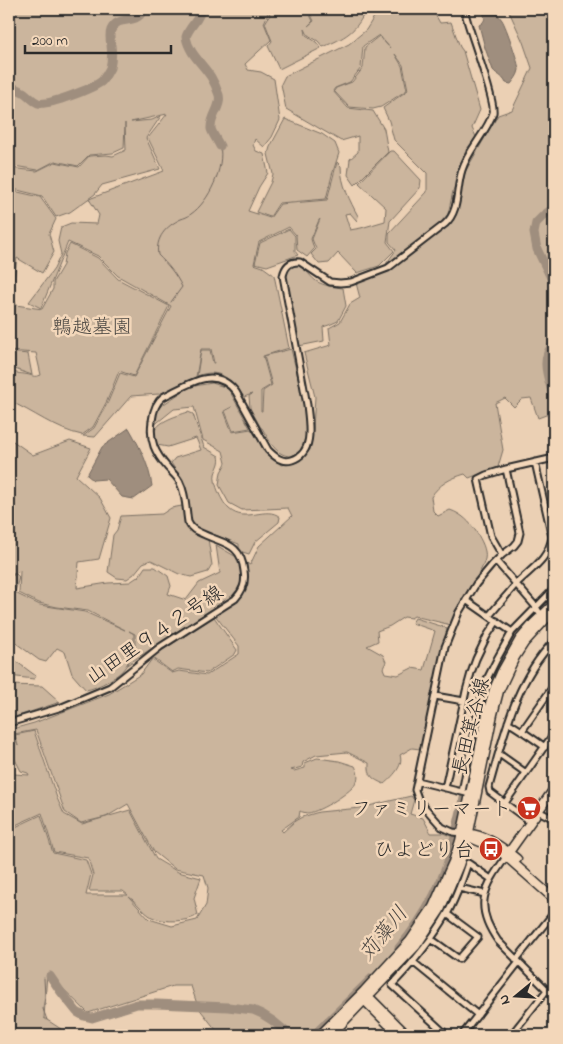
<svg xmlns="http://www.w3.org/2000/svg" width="563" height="1044" viewBox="0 0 563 1044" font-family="'Indie Flower','Klee One',sans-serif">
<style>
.green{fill:#cbb59d;stroke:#7b7064;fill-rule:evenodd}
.water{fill:#9f8e7e;stroke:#71665d}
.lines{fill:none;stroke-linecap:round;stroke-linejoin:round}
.stream{stroke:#71665d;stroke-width:1}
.river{stroke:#9f8e7e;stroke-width:9}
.street-casing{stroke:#2b2b2b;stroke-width:9}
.secondary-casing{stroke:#2b2b2b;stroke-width:11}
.street{stroke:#f3d7ba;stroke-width:5}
.secondary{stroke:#f3d7ba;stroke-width:8}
.labels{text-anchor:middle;stroke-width:5;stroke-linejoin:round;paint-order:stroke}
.park-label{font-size:20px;fill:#4b4742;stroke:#f3d7ba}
.street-label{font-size:20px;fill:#2b2b2b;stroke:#f3d7ba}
.poi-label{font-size:20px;fill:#2b2b2b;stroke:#f3d7ba;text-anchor:end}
.water-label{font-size:21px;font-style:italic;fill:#484440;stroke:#f3d7ba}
</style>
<rect width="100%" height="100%" fill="#ebd0b4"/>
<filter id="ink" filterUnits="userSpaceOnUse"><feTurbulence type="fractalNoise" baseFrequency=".02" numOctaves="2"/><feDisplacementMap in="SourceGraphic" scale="10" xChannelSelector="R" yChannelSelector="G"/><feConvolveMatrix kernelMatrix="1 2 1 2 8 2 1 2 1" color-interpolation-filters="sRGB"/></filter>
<g filter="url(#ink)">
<!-- green -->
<path class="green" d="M 9,9 L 266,9 L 268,14 L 264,23 L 271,40 L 245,64 L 248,70 L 261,72 L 274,79 L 280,120 L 272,137 L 264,147 L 255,139 L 253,145 L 256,151 L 264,154 L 268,173 L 259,187 L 248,211 L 270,218 L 280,204 L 327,200 L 337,162 L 341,166 C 341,184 350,201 358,216 L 357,221 L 350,213 L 345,214 L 350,230 L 361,228 L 385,221 L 386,208 L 359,183 L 390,151 L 394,151 L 421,180 L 420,188 L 390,221 L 387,242 L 394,251 L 379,266 L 357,273 L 338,253 L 329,263 L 319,264 L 311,254 L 316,249 L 312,239 L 320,219 L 319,220 L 311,239 L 314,249 L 307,257 L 297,250 L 296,235 L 289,227 L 259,242 L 254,264 L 263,267 L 274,275 L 289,348 L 263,356 L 271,385 L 261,391 L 261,411 L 262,411 L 263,391 L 272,385 L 264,356 L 291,349 C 297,375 308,410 306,437 C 306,445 300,455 291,456 C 275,456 269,439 262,428 L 261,428 L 250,408 L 249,396 L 252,394 L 244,397 C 232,380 220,367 197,376 L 201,350 L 210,350 L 213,363 L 214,363 L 211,349 L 201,349 L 196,377 L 159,394 L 131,396 L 95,437 L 83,436 L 94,428 L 108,402 L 120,373 L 134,377 L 171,306 L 118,276 L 98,256 L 68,242 L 41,308 L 29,302 L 54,269 L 61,254 L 58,241 L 61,227 L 71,223 L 97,224 L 99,215 L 89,199 L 164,171 L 148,138 L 167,114 L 131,122 L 152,120 L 161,116 L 146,138 L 160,169 L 102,185 L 95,194 L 70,212 L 56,217 L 42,196 L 9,188 L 9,168 L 37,171 L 55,162 L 79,167 L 89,156 L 106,155 L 113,156 L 126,150 L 125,123 L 124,148 L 113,153 L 89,155 L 78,166 L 55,161 L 38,170 L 14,166 L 9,166 Z
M 268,9 L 307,9 L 313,21 L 308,26 L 314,21 L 308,9 L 366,9 C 357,32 344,38 323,47 L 318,41 L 308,35 L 305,29 L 306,35 L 316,42 L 321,48 L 279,69 L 268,46 L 272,41 L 265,23 L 270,15 Z
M 377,9 L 412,9 L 435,14 L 440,23 L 451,22 L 460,47 L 463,51 L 480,110 L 472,128 L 476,137 L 466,150 L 453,191 L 448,214 L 436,228 L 386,264 L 396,250 L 389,242 L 389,233 L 427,192 L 427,173 L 394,140 L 389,121 L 383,108 L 408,90 L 403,65 L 395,54 L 402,66 L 407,90 L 381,107 L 373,109 L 349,107 L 334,91 L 336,88 L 352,82 L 363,68 L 365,47 L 379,36 L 390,48 L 379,35 L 363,46 L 361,68 L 350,82 L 335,88 L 333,91 L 348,108 L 373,111 L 384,129 L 388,152 L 355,185 L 348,175 L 350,159 L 358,152 L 358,136 L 341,141 L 286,109 L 281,84 L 285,76 L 349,44 L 366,30 L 374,17 Z
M 508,9 L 554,9 L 554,412 L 538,418 L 531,398 L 522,399 L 514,407 L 505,398 L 495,403 L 503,450 L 498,467 L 469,478 L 465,474 C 451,478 439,484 431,497 L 433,511 L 438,516 L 450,510 C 462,514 470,522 477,533 C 481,540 487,550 485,559 C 482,574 464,592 458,607 C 455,612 453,619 451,625 L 414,616 L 411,618 L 404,617 L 390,626 L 377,631 L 378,641 L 367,646 L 383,655 L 386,662 L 383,668 L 385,673 L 398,675 L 412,668 L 424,670 L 435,631 L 412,623 L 415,618 L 447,628 L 437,672 L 430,717 L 420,749 L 412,748 L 400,755 C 404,766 392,777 384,784 C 373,779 368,777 369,763 L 347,752 L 316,755 L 303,762 L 302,767 L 291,770 L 294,771 L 305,768 L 305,763 L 317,758 L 339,761 L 355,766 C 357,770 359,776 357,781 C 354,791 319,812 308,813 C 307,813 301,812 300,811 L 299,817 L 281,830 L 283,832 L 295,821 L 302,817 L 319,812 L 360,808 L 411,796 L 414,800 L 410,814 L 423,818 L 431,833 L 443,833 L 453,837 L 449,863 L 420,922 L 344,1023 L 303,1035 L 220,1035 L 198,1007 L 191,986 L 173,986 L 88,1013 L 47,973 L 44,1018 L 61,1029 L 61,1035 L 9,1035 L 9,830 L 41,815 L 53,853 L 86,860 L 91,874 L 86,895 L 128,895 L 123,891 L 89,891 L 93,875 L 88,858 L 54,852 L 42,813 L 9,828 L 9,765 L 14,774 L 29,775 L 28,773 L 21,771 L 9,748 L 9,730 L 34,723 L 109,694 L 141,674 L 152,659 L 172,673 L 179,671 L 207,675 L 239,654 L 239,646 L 211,610 L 164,640 L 127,665 L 135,649 L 135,634 L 129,631 L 134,634 C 134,646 132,656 126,666 C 120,676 98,688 86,690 L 72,674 L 65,652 L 57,648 L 46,662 L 39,660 L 9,638 L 9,577 L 16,574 L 19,577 L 15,592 L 19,595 L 40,605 L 85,612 L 125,630 L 88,611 L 57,607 L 39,603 L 19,593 L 20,571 L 9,576 L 9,413 L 10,413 L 10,439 L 33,455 L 70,441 L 91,448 L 76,476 L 100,498 L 111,518 L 99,559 L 79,562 L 77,588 L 108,583 L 130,582 L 139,576 L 145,567 L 155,567 L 168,576 L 171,586 L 168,594 L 186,600 L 199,583 L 220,573 L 216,545 L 250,565 L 259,546 L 292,516 L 288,508 L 242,510 L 229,503 L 219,485 L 221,472 L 226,463 L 223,451 L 203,440 L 194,407 L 174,409 L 153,426 L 158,408 L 189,387 L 212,383 L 228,388 L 250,428 L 233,431 L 225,411 L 232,407 L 224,411 L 232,432 L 251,429 L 268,454 L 281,465 L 295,463 L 310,450 L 313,428 L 315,397 L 304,353 L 331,345 L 329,328 L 340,322 L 350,304 L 360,298 L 356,283 L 386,272 L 446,228 L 456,213 L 465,172 L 498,115 L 512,110 L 532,68 L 523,42 ZM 36,730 L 65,812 L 81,823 L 106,817 L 128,804 L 154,852 L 175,869 L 204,875 L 208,888 L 206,905 L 197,920 L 172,926 L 149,919 L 129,897 C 136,901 144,913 152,917 C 164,923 188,922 198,915 L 194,898 L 201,878 L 178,872 L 156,859 L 130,810 L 82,824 L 64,814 L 57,798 L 34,731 L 15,735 L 18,746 L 14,734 Z
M 285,119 L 322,134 L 335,143 L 339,153 L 332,175 L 326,199 L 279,203 L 270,217 L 256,212 L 271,182 L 273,174 L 268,154 L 270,147 Z
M 9,190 L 40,197 L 56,219 L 49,234 L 54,252 L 42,273 L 17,258 L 14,280 L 9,280 Z
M 289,229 L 295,236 L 295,251 L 298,255 L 267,266 L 255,263 L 260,243 Z
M 70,244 L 98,258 L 118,279 L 169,306 L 134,376 L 119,371 L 107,401 L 93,427 L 82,435 C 56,430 33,411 9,401 L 9,368 C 14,374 18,373 24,374 C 33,375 33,378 41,375 L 36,353 L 9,351 L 9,287 L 16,305 L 42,309 L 53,289 L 53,282 L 63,265 L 65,253 Z
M 294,264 C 305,266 308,275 316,281 C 324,286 334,287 343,288 L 346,306 L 338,321 L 329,325 L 323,327 L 324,341 L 299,346 L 283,281 L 288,267 Z
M 9,352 L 28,354 L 32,375 L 9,367 Z
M 188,412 L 193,414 L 204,447 L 219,456 C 221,463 217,467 215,474 C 213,483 222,503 229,509 C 246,524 266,505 280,517 L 279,522 L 255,542 L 249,554 L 239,551 L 239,544 L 207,532 L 212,565 L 208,572 L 191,577 L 179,574 L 151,560 L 143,563 L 134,574 L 127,579 L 117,578 L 108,572 L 113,535 L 117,530 L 121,516 L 162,514 L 171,508 L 187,505 L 183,481 L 171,463 L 175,458 L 201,450 L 196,438 L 168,447 L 157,445 C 156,442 155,440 154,437 C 152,422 177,416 188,412 Z
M 214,617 L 237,650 L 235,654 L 207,673 L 178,669 L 172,672 L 152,657 Z
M 9,656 L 36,676 L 34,679 L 9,676 Z
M 9,685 L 42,686 L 60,702 L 9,719 Z"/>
<!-- water -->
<path class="water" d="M 490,10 C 494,12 499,15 502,20 C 506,26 519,64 519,70 C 518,76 514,80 511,84 L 506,83 C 501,74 498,76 493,70 L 485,48 L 479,25 C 485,22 486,18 483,13 L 484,11 L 489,11 Z
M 129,428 C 140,447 149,465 152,486 L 134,499 L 122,497 L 106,479 L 93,480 L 87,475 L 102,447 Z"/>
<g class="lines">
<!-- stream -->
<path class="stream" d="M 171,302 L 182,287 C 176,274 168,265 158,255 C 155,238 166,226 181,219 C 184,218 188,217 191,214 C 209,202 225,167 220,146
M 44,978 L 45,997 L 43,1009 L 47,1020"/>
<!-- river -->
<path class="river" d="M 201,9 C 200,20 189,26 186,37 C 189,54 203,64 211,77 C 214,82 217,89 219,95 C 222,107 210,116 211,129 C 213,135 217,140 220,146
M 9,86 C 14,88 21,90 26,94 C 30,97 33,101 38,103 C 48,106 94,88 102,81 C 105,77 108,72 110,68 C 112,60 112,53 111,45 C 110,40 109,35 111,30 C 118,15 132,24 140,15 C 141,14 143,10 144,9
M 554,208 L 544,215 L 536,223 L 534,233 L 537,249 L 554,284
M 554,343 C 538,361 550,380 554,400
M 543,605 L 554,595
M 466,789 L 483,706 L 497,665 L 523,626 L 534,614
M 457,828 L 465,794
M 399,948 C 426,916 446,877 455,837
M 50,976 L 61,992 L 77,1012 L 84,1016 L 92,1018 L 137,1004 L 157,1004 L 228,1007 L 253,1010 L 262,1014 L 273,1021 L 290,1035
M 314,1035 L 372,978"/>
<!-- street casing -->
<g class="street-casing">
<path id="street" d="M 502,555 L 491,536 L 478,479 L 486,475 L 506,469
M 496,561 L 536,607 L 543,618
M 466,600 L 512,632
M 489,616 C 498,605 508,594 517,583 C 532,568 548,560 552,537 L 535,462
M 435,696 L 464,701
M 508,722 L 522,731 L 545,747
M 9,723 L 62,707 L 110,687 L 160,647 L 235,599 C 243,591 246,583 244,571 C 241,543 224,544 203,534 C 196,531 191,529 188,522 C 186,510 186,494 180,483 C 178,477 172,473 168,468 C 155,453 149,441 152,421 C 153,412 155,403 163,397 C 188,385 214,364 236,392 L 268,450 C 275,457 282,463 292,460 C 315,453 309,423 307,405 L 283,276 C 285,266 290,261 300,262 L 330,282 L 340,283 L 351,282 L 388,268 L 445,224 C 460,211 456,188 462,170 C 468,150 487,132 493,113 C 496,103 471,35 467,20 L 464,9
M 522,731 L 554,685
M 499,755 L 502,756 L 526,773
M 417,781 L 415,790 L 419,801 L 442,827 L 453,832 L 462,833
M 445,788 L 466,691 L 471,673 L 476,659 L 487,636 L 497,621
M 462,792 L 478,710 L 485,683 L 497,659 L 512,632 L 554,589
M 470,794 L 417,781 L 445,647 L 459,612 L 476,584 L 492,565 L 502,555 L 514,546 L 518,541 L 520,533 L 506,469 L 554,458
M 505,803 L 554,733
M 538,811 L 554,819
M 530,822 L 490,792 L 489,787 C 504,735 515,681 554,641
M 506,857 C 484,888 473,906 498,941 L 554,997
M 459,888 L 485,894
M 431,939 L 459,959 L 478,937 L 447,914
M 516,960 L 552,915 L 554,917
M 413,962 L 478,1015
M 447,1035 L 392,985 C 413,963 432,940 447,914 C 456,898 462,881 468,863 L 491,879
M 462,1035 L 519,962
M 511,1035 L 547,990"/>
</g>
<!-- secondary casing -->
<g class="secondary-casing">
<path id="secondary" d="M 466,833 C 486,835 502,847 517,859
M 466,836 L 490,846 L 501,852 L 554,899
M 507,855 L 554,789
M 365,993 L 407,1035
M 362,998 L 399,1035
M 320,1035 L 364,991 L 410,941 L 433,907 L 453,862 L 460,841 L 487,714 L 494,689 L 501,673 L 520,639 L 533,624 L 554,604
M 331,1035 L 416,946 L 440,910 L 459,865 L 468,837 L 493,714 L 499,691 L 515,657 L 524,643 L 545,620 L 554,612"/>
</g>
<!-- street -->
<use href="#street" class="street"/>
<!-- secondary -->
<use href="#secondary" class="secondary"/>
</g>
</g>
<!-- icons -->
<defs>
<g id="supermarket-disc" transform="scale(1.25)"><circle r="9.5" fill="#c8321e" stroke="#f3d7ba"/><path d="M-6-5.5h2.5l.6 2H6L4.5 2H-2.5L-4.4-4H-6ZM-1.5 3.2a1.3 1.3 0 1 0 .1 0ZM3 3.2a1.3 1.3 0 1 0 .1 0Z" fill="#fff"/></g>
<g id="bus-disc" transform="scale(1.25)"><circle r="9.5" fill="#c8321e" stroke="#f3d7ba"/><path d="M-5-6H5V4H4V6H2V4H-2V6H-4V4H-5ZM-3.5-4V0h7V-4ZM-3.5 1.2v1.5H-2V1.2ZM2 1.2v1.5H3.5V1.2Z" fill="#fff"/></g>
</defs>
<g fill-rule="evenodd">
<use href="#supermarket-disc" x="529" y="808"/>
<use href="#bus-disc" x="491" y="849"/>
</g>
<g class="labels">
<!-- park labels -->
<g class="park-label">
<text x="92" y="333">鵯越墓園</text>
</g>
<!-- street labels -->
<g class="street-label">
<text transform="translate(154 634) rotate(-34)" y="7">山田里９４２号線</text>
<text transform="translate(470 726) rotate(-76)" y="7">長田箕谷線</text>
</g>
<!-- poi labels -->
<g class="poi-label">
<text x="512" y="815">ファミリーマート</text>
<text x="474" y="856">ひよどり台</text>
</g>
<!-- water labels -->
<g class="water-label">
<text transform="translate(383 933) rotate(-51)" y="7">苅藻川</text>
</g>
</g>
<!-- margin -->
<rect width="563" height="1044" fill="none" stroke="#f3d7ba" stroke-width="30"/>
<rect x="15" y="15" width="533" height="1014" fill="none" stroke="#2b2b2b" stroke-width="2" filter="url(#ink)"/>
<!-- north arrow -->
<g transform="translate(516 996) rotate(252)" stroke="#f3d7ba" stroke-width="4" paint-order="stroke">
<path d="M0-4L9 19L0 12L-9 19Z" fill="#2b2b2b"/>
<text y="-8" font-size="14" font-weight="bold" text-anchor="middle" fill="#2b2b2b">N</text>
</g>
<!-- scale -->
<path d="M25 45v8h146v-8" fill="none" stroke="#2b2b2b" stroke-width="2.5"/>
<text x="32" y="45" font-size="15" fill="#2b2b2b" stroke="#f3d7ba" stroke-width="4" paint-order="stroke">200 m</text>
</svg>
